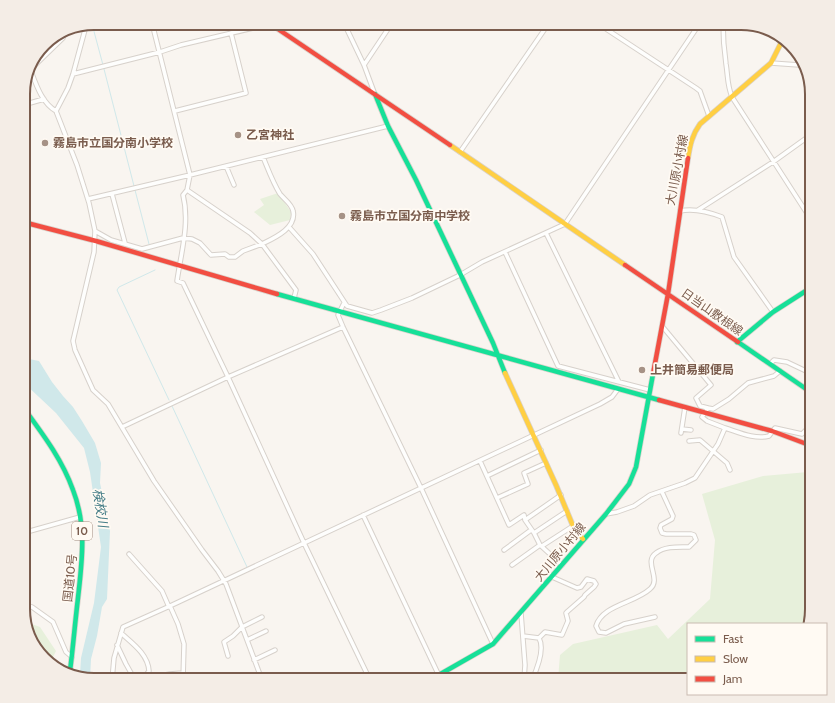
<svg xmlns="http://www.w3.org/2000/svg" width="835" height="703" viewBox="0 0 835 703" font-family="Cabin,'Noto Sans JP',sans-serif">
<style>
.green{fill:#e7f0db}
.water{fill:#d0e8ea}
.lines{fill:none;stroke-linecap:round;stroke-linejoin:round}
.stream{stroke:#d0e8ea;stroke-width:1}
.street-casing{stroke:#d7d1cb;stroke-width:5.5}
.fast-casing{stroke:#d9d2cb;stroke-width:6}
.slow-casing{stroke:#d9d2cb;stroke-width:6}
.jam-casing{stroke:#d9d2cb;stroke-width:6}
.street{stroke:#fefefd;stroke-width:3.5}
.fast{stroke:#16e098;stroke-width:4.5}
.slow{stroke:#ffcf43;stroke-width:4.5}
.jam{stroke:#f24e42;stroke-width:4.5}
.poi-dot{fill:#a69286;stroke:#fffaf3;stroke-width:1.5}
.labels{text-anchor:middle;stroke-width:3.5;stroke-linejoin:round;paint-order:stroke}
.shield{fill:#fffaf3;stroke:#a28b7f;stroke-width:1}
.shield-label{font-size:11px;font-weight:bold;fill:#7a5c4d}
.poi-label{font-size:12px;font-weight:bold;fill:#7a5c4d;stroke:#fffaf3;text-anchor:start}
.street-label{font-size:12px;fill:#7a5c4d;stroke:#fffaf3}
.water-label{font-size:13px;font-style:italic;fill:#437c86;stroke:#fffaf3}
.rim{fill:none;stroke:#7a5c4d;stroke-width:2}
</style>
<rect width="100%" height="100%" fill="#f9f5f0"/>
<!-- green -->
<path class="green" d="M 278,193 L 291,212 L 290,220 L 270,225 L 254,212 L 264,205 L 260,199 Z
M 808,472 L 812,474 L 812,609 L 806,624 L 688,624 L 688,680 L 558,680 L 560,655 L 573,644 L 657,625 L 668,639 L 710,599 L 715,540 L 702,494 L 763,476 Z
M 26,622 L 40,627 L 56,651 L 50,663 L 47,662 L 30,640 Z"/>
<!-- water -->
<path class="water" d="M 23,355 L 29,359 L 39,361 L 52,382 L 63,396 L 73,407 L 82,421 L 95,443 L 101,463 L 100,483 L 110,531 L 107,599 L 102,607 L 97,636 L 91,659 L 90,678 L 80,674 L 81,658 L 94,603 L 101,547 L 90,472 L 84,448 L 56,413 L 23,382 Z"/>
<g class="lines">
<!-- stream -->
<path class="stream" d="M 92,24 L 103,65
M 104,69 L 134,186
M 135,190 L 149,244
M 155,270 L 119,287 L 117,290 L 169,400
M 172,406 L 247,567
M 805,434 L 810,429 L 812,429"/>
<!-- street casing -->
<g class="street-casing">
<path id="street" d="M 152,23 L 190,175 L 187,190 L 183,195 C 190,223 181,253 177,281 L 183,283 L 228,377 L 304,543 L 370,680
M 344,23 L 364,65 L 374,92
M 597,23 L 696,88 L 700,91 L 709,116
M 723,23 C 723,37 724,50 726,64 C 728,76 727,85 732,97 L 812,221
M 771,63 L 799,65 L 804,63
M 364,65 L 392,23
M 29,66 C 35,81 41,103 56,111 L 77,165 L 89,203 L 95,231 L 94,252 L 73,341 L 75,350 L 93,390 L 108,404 L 154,481 L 202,550 L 218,571 L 226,584 L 262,680
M 31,69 L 63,38 L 61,35
M 73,74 L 160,52 L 181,45 L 270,24
M 23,105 L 44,99
M 56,111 L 68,88 L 73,74 L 86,26
M 175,111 L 246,93 L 231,33
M 460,152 L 549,23
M 226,166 L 234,185
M 187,190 L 250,233 L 262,244 C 274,238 297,228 293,211 C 292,204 284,199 280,194 C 273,183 268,169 263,157
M 112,194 L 125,243
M 88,199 L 190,175 L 388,126
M 698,210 L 773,162 L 812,134
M 680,211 C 694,208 709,212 722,217 L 734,257 L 773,312
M 289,227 L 313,254 L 347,306 L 372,313 L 381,310 L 412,298 L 460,275 L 482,262 L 565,224 L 700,23
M 95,231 L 111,240 L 142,249 L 183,238 L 192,239 L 200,243 L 211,255 L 225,254 L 229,257 L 235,257 L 243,251 L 262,244 L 296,290 L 294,298
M 546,233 L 619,382
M 505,252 L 558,366 L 650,390
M 344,303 L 338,315 L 343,327 L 421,488 L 493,644
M 662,326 L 711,385 L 696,398 L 700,406 L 708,408 L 702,417 L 707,421 L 725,428
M 770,364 L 774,360 L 787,362 L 806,371 L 812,371
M 708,408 L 713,409 L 729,399 L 748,383 L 774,376 L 780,371
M 122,427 L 228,377 L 343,327
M 682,429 L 691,430
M 681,433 L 685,407
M 689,441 L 700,440 L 727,463 L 730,470
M 480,461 L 509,525 L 524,515 L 525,520
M 487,476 L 541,450
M 561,495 L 525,520 L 534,533 L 540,545 L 562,565
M 497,498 L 528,484 L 524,473 L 546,463
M 606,514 L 617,512 L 634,506 L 650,495 L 685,483 L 695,478 L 718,444 L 725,428 C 738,432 755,440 769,436 L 775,428 L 802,434 L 809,427 L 812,427
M 363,515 L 441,680
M 23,533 L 80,517
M 534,533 L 567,511
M 542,546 L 573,526
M 504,550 L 531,530
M 129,554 L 162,591 L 169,607
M 512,565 L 540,545
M 23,604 L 32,607 L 53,622 L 66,652 L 72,657
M 521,613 L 525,665 L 524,680
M 655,617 L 624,624 L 606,633 L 599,632 L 596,626 C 602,605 635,603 650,589 C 662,579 643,562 656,553 C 665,546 678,547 689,547 L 696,540 L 694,535 L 691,534 L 666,534 L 662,533 L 660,528 L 661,525 L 672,519 L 673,516 L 662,492
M 121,633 C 132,643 148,654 149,671 L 143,679
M 523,636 L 539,638 C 545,649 537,669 532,680
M 539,638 L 545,632 L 562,635 L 568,621 L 566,613 L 568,611 L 584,597 L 585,595 L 594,587 L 596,584 L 594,581 L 587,579 L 581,587 L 577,588 L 552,577
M 247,640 L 266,631
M 117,645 L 126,664 L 135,680
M 228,656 L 224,642 L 233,636 L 242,627 L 262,617
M 254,660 L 275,650
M 112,680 L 114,658 L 123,627 L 170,606
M 124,680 L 133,678
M 139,680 L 170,674 L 182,673
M 183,680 L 184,644 L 178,624 L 170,606 L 600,404 L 612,397 L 618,389
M 252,680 L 260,677"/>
</g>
<!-- fast casing -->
<g class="fast-casing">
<path id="fast" d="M 375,94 L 388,126 L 416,180 L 493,343 L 505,373
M 277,294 L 659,400
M 737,342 L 773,312 L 812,287
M 738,342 L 812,393
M 23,407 C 42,433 62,459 73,490 C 87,526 82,561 78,598 C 75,623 73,647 70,671
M 430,680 L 493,644 L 606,514 L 629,484 L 636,467 L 653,374"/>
</g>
<!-- slow casing -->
<g class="slow-casing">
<path id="slow" d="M 450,145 L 625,265
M 688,158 C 690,145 692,135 700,124 L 771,63 L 783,39
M 505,373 L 556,485 L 573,526 L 583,539"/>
</g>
<!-- jam casing -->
<g class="jam-casing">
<path id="jam" d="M 269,23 L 450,145
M 23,222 L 96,241 L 277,294
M 625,265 L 738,342
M 653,374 L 668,294 L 688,158
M 659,400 L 772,431 L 812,446"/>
</g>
<!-- street -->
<use href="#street" class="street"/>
<!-- fast -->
<use href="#fast" class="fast"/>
<!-- slow -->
<use href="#slow" class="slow"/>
<!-- jam -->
<use href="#jam" class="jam"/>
</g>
<!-- markers -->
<g class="poi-dot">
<circle cx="238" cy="135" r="4"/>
<circle cx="45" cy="143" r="4"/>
<circle cx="342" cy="216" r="4"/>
<circle cx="642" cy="370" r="4"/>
</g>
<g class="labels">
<!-- shield labels -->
<rect class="shield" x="72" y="522" width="20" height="18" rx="3"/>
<g class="shield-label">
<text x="82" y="535">10</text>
</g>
<!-- poi labels -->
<g class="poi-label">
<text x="246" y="139">乙宮神社</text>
<text x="53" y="147">霧島市立国分南小学校</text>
<text x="350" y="220">霧島市立国分南中学校</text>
<text x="650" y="374">上井簡易郵便局</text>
</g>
<!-- street labels -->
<g class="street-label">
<text transform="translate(677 170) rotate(-79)" y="4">大川原小村線</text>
<text transform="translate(712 312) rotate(35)" y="4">日当山敷根線</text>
<text transform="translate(560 552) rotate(-50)" y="4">大川原小村線</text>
<text transform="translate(70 578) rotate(-84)" y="4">国道10号</text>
</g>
<!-- water labels -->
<g class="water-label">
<text transform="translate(101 508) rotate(81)" y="5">検校川</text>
</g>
</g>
<!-- crop -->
<path d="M0 0H835V703H0ZM94 30H741A64 64 0 0 1 805 94V609A64 64 0 0 1 741 673H94A64 64 0 0 1 30 609V94A64 64 0 0 1 94 30Z" fill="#f4ede6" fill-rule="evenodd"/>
<path class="rim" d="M94 30H741A64 64 0 0 1 805 94V609A64 64 0 0 1 741 673H94A64 64 0 0 1 30 609V94A64 64 0 0 1 94 30Z"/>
<!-- legend -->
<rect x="687" y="623" width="140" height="72" fill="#fffaf3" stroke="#cabbb1"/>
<rect x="695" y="636" width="20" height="6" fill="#16e098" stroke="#cabbb1"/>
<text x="723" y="643" font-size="12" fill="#7a5c4d">Fast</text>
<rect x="695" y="656" width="20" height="6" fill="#ffcf43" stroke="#cabbb1"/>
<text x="723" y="663" font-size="12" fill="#7a5c4d">Slow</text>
<rect x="695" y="676" width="20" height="6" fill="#f24e42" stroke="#cabbb1"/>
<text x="723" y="683" font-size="12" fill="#7a5c4d">Jam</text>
</svg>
